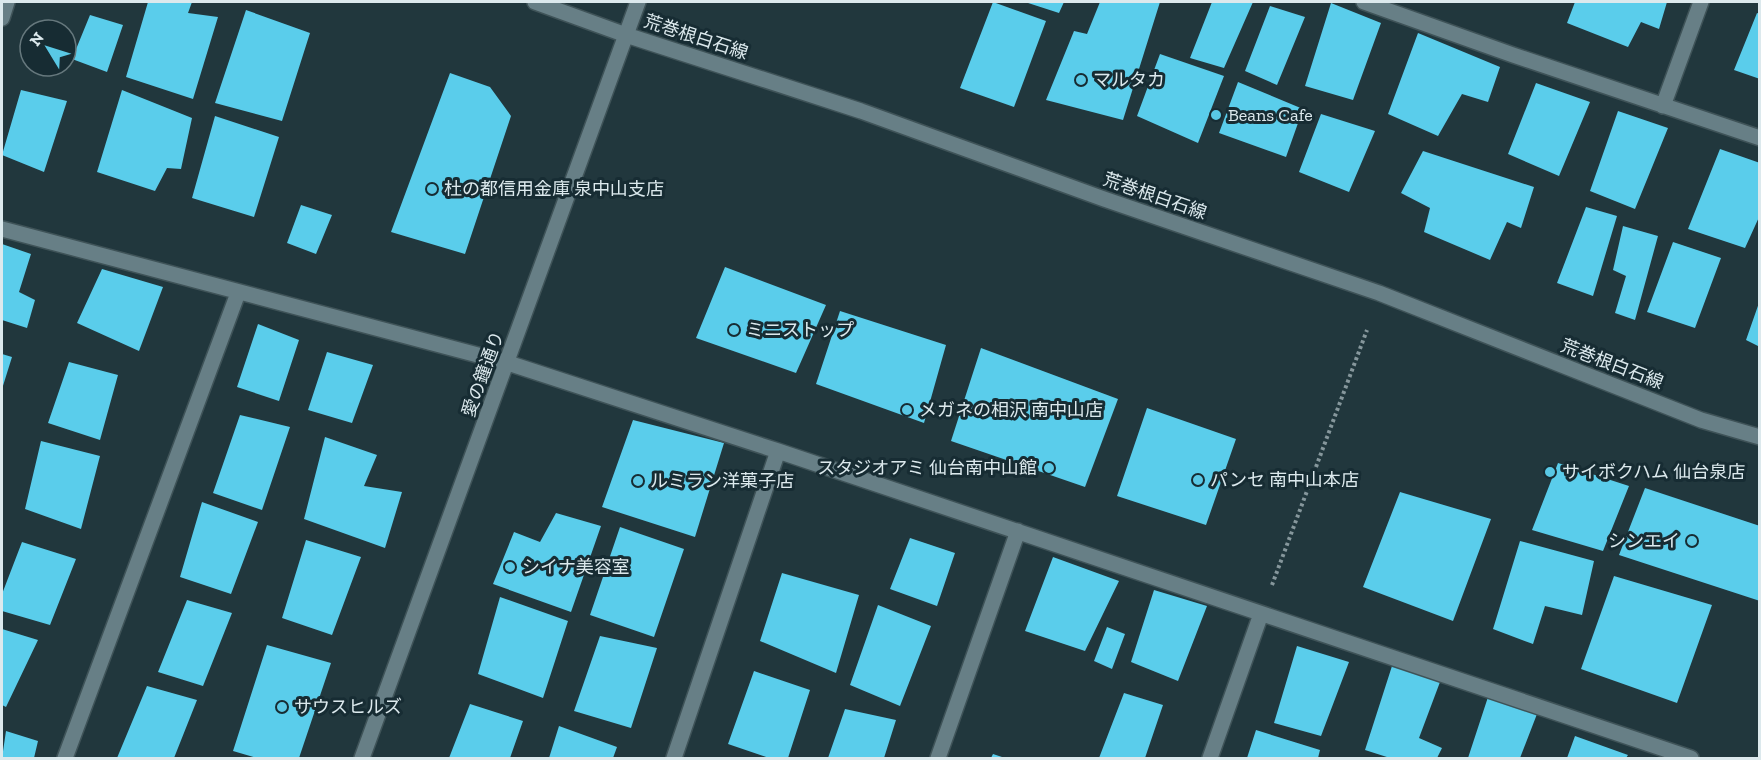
<svg xmlns="http://www.w3.org/2000/svg" width="1761" height="760" viewBox="0 0 1761 760" font-family="'Zilla Slab','Noto Sans JP',serif">
<style>
.building{fill:#5acdeb}
.lines{fill:none;stroke-linecap:round;stroke-linejoin:round}
.minor-casing{stroke:#3f5358;stroke-width:18}
.path{stroke:#86979c;stroke-width:4;stroke-dasharray:3 3;stroke-linecap:butt}
.minor{stroke:#677f86;stroke-width:15}
.poi-dot{fill:#59c8e5;stroke:#172c33;stroke-width:2}
.labels{text-anchor:middle;stroke-width:6;stroke-linejoin:round;paint-order:stroke}
.street-label{font-size:18px;fill:#dce9ed;stroke:#172c33}
.poi-label{font-size:18px;fill:#dce9ed;stroke:#172c33;text-anchor:start}
</style>
<rect width="100%" height="100%" fill="#21373d"/>
<!-- building -->
<path class="building" d="M 148,2 L 192,2 L 188,13 L 218,17 L 193,99 L 126,77 Z
M 993,2 L 1046,21 L 1014,107 L 960,88 Z
M 1025,2 L 1064,2 L 1059,13 Z
M 1100,2 L 1160,2 L 1123,120 L 1046,100 L 1074,31 L 1087,34 Z
M 1212,2 L 1253,2 L 1224,68 L 1190,58 Z
M 1575,2 L 1667,2 L 1659,29 L 1641,22 L 1628,47 L 1567,23 Z
M 1331,3 L 1381,23 L 1353,100 L 1305,86 Z
M 1270,6 L 1305,17 L 1277,85 L 1245,71 Z
M 246,10 L 310,33 L 282,121 L 215,103 Z
M 1757,13 L 1760,14 L 1760,79 L 1734,70 Z
M 90,15 L 123,25 L 107,72 L 72,59 Z
M 1418,33 L 1500,67 L 1488,102 L 1462,94 L 1438,136 L 1388,114 Z
M 1160,54 L 1224,76 L 1198,143 L 1137,116 Z
M 450,73 L 490,87 L 511,116 L 465,254 L 391,232 Z
M 1238,82 L 1303,109 L 1286,157 L 1219,133 Z
M 1536,83 L 1590,102 L 1559,176 L 1508,154 Z
M 21,90 L 67,101 L 44,172 L 2,155 Z
M 122,90 L 192,118 L 181,169 L 167,168 L 155,191 L 97,172 Z
M 1618,111 L 1668,128 L 1635,209 L 1590,191 Z
M 1321,114 L 1375,131 L 1349,192 L 1299,172 Z
M 215,116 L 279,137 L 254,217 L 192,198 Z
M 1720,149 L 1760,163 L 1760,215 L 1745,248 L 1688,229 Z
M 1423,151 L 1534,187 L 1521,228 L 1507,222 L 1490,260 L 1424,232 L 1430,208 L 1401,193 Z
M 301,205 L 332,215 L 316,254 L 287,243 Z
M 1586,207 L 1617,216 L 1593,296 L 1557,283 Z
M 1623,226 L 1658,236 L 1635,320 L 1615,313 L 1626,276 L 1613,270 Z
M 1673,242 L 1721,258 L 1695,328 L 1647,312 Z
M 2,244 L 31,254 L 19,292 L 35,300 L 27,328 L 2,320 Z
M 725,267 L 826,305 L 796,373 L 696,338 Z
M 102,269 L 163,287 L 139,351 L 77,323 Z
M 1760,300 L 1760,347 L 1746,340 Z
M 840,311 L 946,345 L 924,423 L 816,384 Z
M 258,324 L 299,340 L 279,401 L 237,387 Z
M 981,348 L 1118,399 L 1085,487 L 951,441 Z
M 327,352 L 373,365 L 352,423 L 308,410 Z
M 2,354 L 12,357 L 2,389 Z
M 69,362 L 118,375 L 100,440 L 48,423 Z
M 1147,408 L 1236,439 L 1206,525 L 1117,496 Z
M 240,415 L 290,427 L 262,510 L 213,493 Z
M 633,420 L 724,443 L 695,537 L 602,507 Z
M 325,437 L 377,455 L 364,486 L 402,492 L 385,548 L 304,519 Z
M 41,441 L 100,456 L 81,529 L 25,509 Z
M 1558,463 L 1629,486 L 1603,551 L 1532,530 Z
M 1645,488 L 1760,526 L 1760,601 L 1619,555 Z
M 1400,492 L 1491,519 L 1453,621 L 1363,587 Z
M 202,502 L 258,522 L 231,594 L 180,577 Z
M 556,513 L 601,526 L 571,612 L 493,584 L 514,532 L 540,542 Z
M 620,527 L 684,549 L 654,637 L 590,615 Z
M 910,538 L 955,553 L 937,606 L 890,589 Z
M 306,540 L 361,557 L 332,635 L 282,618 Z
M 1520,541 L 1594,561 L 1582,615 L 1545,606 L 1533,644 L 1493,629 Z
M 22,542 L 76,559 L 50,625 L 2,611 L 2,594 Z
M 1053,557 L 1119,581 L 1085,651 L 1025,631 Z
M 782,573 L 859,595 L 836,673 L 760,641 Z
M 1614,576 L 1712,605 L 1677,703 L 1581,669 Z
M 1154,590 L 1207,606 L 1178,681 L 1131,662 Z
M 500,597 L 568,621 L 543,698 L 478,674 Z
M 187,600 L 232,613 L 203,686 L 158,672 Z
M 878,605 L 931,626 L 900,706 L 850,685 Z
M 1107,627 L 1125,634 L 1112,669 L 1094,661 Z
M 2,629 L 38,640 L 6,707 L 2,705 Z
M 600,636 L 657,648 L 631,728 L 574,711 Z
M 267,645 L 331,663 L 299,758 L 257,758 L 233,751 Z
M 1297,646 L 1349,662 L 1321,736 L 1274,723 Z
M 1392,666 L 1440,682 L 1419,738 L 1442,748 L 1437,758 L 1390,758 L 1365,750 Z
M 754,671 L 810,690 L 788,758 L 769,758 L 728,744 Z
M 147,686 L 197,700 L 174,758 L 117,758 Z
M 1124,693 L 1163,705 L 1145,758 L 1099,758 Z
M 1488,697 L 1537,714 L 1520,758 L 1468,758 Z
M 470,704 L 523,721 L 510,758 L 449,758 Z
M 845,709 L 896,720 L 884,758 L 828,758 Z
M 559,726 L 617,747 L 613,758 L 549,758 Z
M 1256,730 L 1320,750 L 1318,758 L 1247,758 Z
M 6,731 L 38,741 L 34,758 L 2,758 Z
M 1575,736 L 1628,755 L 1626,758 L 1567,758 Z
M 993,754 L 1005,758 L 991,758 Z"/>
<g class="lines">
<!-- minor casing -->
<g class="minor-casing">
<path id="minor" d="M 535,2 L 626,35 L 861,111 L 1104,199 L 1379,293 L 1701,420 L 1760,437
M 1364,2 L 1513,55 L 1760,138
M 2,18 L 7,2
M 1663,106 L 1701,2
M 2,229 L 508,363 L 778,451 L 1691,758
M 65,758 L 238,293
M 362,758 L 638,2
M 674,758 L 778,451
M 938,758 L 1018,531
M 1210,758 L 1261,614"/>
</g>
<!-- path -->
<path class="path" d="M 1272,585 L 1367,330"/>
<!-- minor -->
<use href="#minor" class="minor"/>
</g>
<!-- markers -->
<g class="poi-dot">
<circle cx="1081" cy="80" r="6"/>
<circle cx="1216" cy="115" r="6"/>
<circle cx="432" cy="189" r="6"/>
<circle cx="734" cy="330" r="6"/>
<circle cx="907" cy="410" r="6"/>
<circle cx="1049" cy="468" r="6"/>
<circle cx="1550" cy="472" r="6"/>
<circle cx="1198" cy="480" r="6"/>
<circle cx="638" cy="481" r="6"/>
<circle cx="1692" cy="541" r="6"/>
<circle cx="510" cy="567" r="6"/>
<circle cx="282" cy="707" r="6"/>
</g>
<g class="labels">
<!-- street labels -->
<g class="street-label">
<text transform="translate(696 37) rotate(18)" y="6">荒巻根白石線</text>
<text transform="translate(1155 196) rotate(19)" y="6">荒巻根白石線</text>
<text transform="translate(1612 364) rotate(21)" y="6">荒巻根白石線</text>
<text transform="translate(483 374) rotate(-70)" y="6">愛の鐘通り</text>
</g>
<!-- poi labels -->
<g class="poi-label">
<text x="1093" y="86">マルタカ</text>
<text x="1228" y="121">Beans Cafe</text>
<text x="444" y="195">杜の都信用金庫 泉中山支店</text>
<text x="746" y="336">ミニストップ</text>
<text x="919" y="416">メガネの相沢 南中山店</text>
<text x="1037" y="474" text-anchor="end">スタジオアミ 仙台南中山館</text>
<text x="1562" y="478">サイボクハム 仙台泉店</text>
<text x="1210" y="486">パンセ 南中山本店</text>
<text x="650" y="487">ルミラン洋菓子店</text>
<text x="1680" y="547" text-anchor="end">シンエイ</text>
<text x="522" y="573">シイナ美容室</text>
<text x="294" y="713">サウスヒルズ</text>
</g>
</g>
<!-- border -->
<rect width="1761" height="760" fill="none" stroke="#dce9ed" stroke-width="6"/>
<!-- north arrow -->
<g transform="translate(48 48) rotate(308)"><circle r="28" fill="#172c33" stroke="#66787d" stroke-width="1.5"/>
<path d="M0-4.5L10 22L0 15L-10 22Z" fill="#59c8e5"/>
<text y="-9" font-size="16" font-weight="bold" text-anchor="middle" fill="#dce9ed">N</text>
</g>
</svg>
